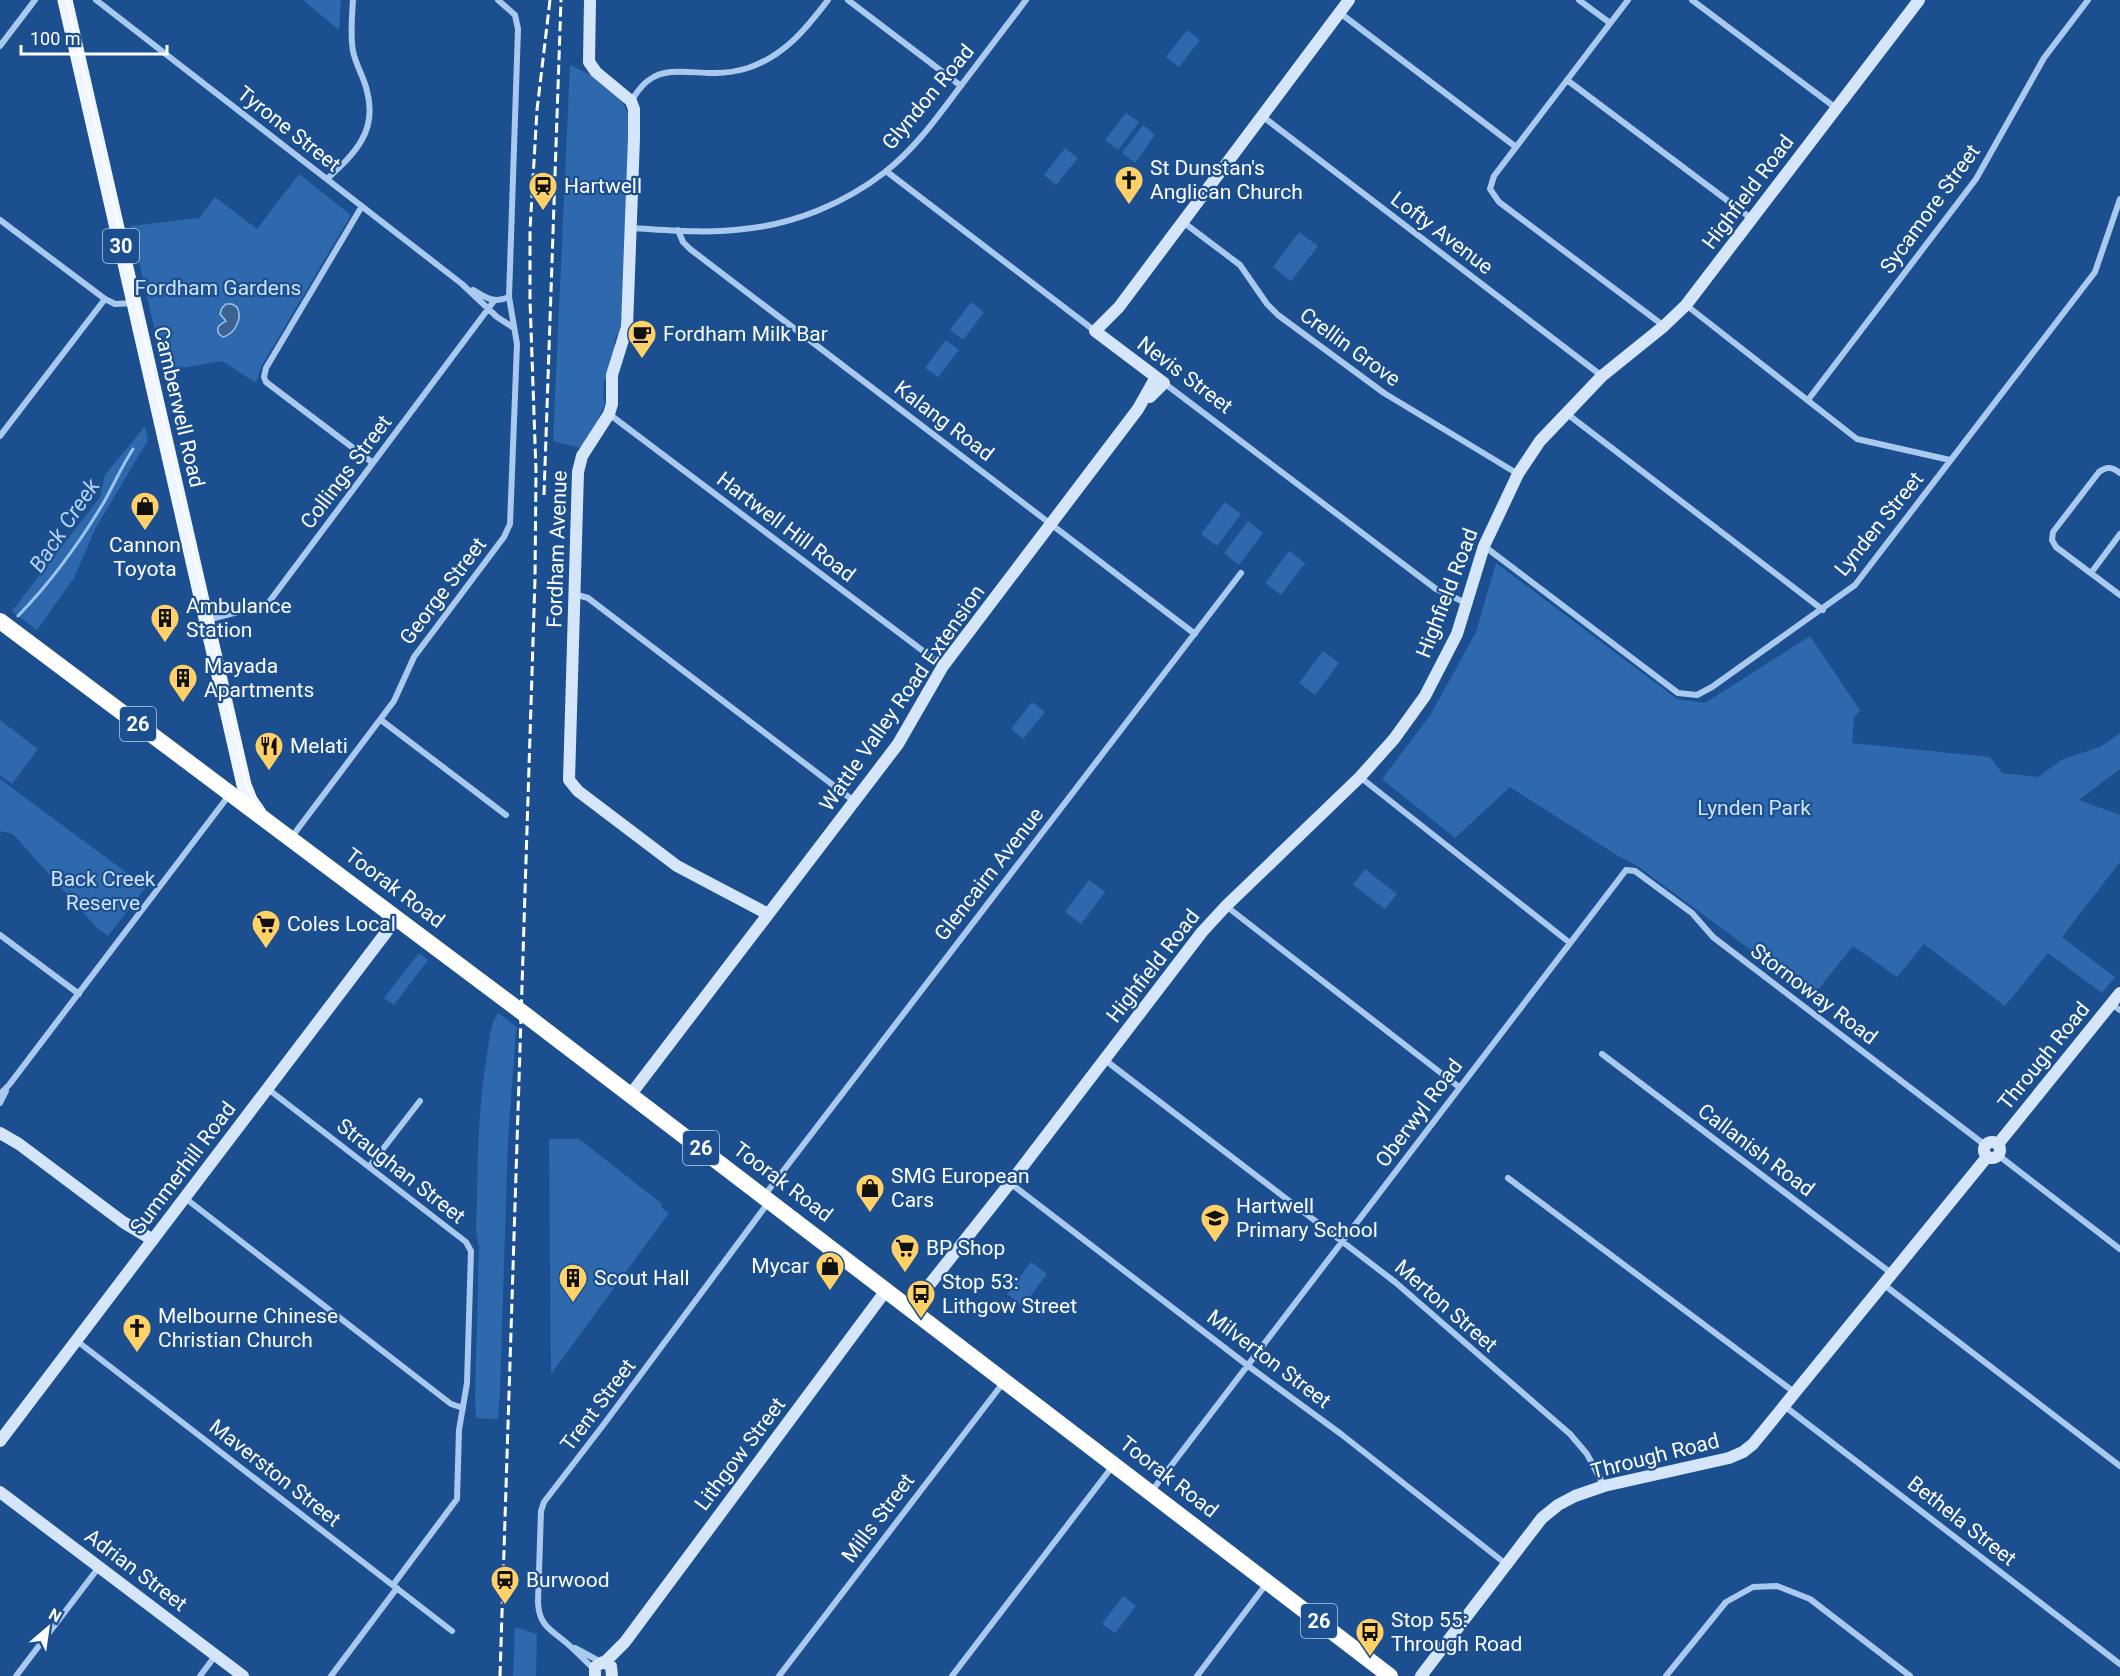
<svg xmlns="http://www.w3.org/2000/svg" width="2120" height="1676" viewBox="0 0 2120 1676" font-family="Roboto,sans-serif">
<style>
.green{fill:#2e69ad}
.water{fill:#3c6290;stroke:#9cc4f0;stroke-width:1.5}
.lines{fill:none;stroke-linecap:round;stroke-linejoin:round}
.stream{stroke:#9cc4f0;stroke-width:3}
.street{stroke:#a9c9ee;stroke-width:6}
.secondary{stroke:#d6e6fa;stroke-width:12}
.primary{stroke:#f0f6ff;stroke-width:15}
.highway{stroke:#fff;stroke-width:16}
.tram{stroke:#fff;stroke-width:1.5}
.rail{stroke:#fff;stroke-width:3;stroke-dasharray:10 4.5;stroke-linecap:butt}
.labels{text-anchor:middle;stroke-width:4.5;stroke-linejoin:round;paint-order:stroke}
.shield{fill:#1b4f8f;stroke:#bbcadd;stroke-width:1.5}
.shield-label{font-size:20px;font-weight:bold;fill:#fff}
.street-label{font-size:21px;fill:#fff;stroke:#1b4f8f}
.poi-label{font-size:21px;fill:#fff;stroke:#1b4f8f;text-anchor:start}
.park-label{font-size:21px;fill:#cfe3fa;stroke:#1b4f8f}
.water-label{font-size:22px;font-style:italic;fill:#b5d3f5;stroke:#1b4f8f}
</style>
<rect width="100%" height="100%" fill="#1b4f8f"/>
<!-- green -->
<path class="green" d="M 303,0 L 341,0 L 339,30 Z
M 1187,30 L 1200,40 L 1179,67 L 1166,57 Z
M 570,65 C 593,75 627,93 629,121 L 622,311 L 620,333 L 616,336 L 614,344 L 616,347 L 607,378 L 604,381 L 603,398 L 605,403 L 597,422 L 581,448 L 553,441 Z
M 1126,113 L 1139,122 L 1118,150 L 1105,140 Z
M 1143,125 L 1155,135 L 1135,163 L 1122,153 Z
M 1065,148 L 1078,158 L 1056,185 L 1044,175 Z
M 299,174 L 351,215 L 261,367 L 256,383 L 222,361 L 164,371 L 131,226 L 199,218 L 215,197 L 257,229 Z
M 1299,232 L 1318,246 L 1291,281 L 1273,267 Z
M 971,302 L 984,312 L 963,340 L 950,330 Z
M 946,340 L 959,350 L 938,377 L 925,368 Z
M 145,426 L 148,440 L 95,529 L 74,578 L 37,630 L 12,611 L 100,497 L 105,475 Z
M 1225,502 L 1241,514 L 1217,546 L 1201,534 Z
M 1248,521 L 1263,533 L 1239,565 L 1224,553 Z
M 1289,551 L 1305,563 L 1281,595 L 1265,583 Z
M 1496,563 L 1677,699 L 1705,703 L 1810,636 L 1860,710 L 1854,718 L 1852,743 L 1990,757 L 2002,773 L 2038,777 L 2063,759 L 2100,747 L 2120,733 L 2120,769 L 2079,800 L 2120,815 L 2120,862 L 2062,937 L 2115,977 L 2102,993 L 2048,953 L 2005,1006 L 1924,944 L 1897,977 L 1853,946 L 1813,996 L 1636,865 L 1618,856 L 1510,787 L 1455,838 L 1382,779 L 1431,714 L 1476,632 Z
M 1323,651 L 1339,663 L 1315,695 L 1299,683 Z
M 1032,702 L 1045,712 L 1023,739 L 1011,729 Z
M 0,720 L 38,749 L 12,784 L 0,775 Z
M 0,779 L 146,887 L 108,936 L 97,928 L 13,834 L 0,831 Z
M 1365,869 L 1397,894 L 1385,909 L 1353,885 Z
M 1089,880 L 1105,892 L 1081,924 L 1065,912 Z
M 419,953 L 428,960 L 394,1005 L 384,998 Z
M 498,1013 L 518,1028 L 516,1031 L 508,1139 L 500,1391 L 498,1419 L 476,1418 L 475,1396 L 479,1247 L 476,1232 C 478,1171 477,1108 488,1048 C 490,1035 491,1023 498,1013 Z
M 549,1139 L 579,1139 L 661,1203 L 662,1208 L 669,1213 L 551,1374 Z
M 1031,1262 L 1047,1274 L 1023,1306 L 1007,1294 Z
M 1123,1596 L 1136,1606 L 1115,1633 L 1102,1624 Z
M 515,1627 L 537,1634 L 536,1676 L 513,1676 Z"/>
<!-- water -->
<path class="water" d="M 226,304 L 232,304 L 237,307 C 243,318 235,334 223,337 L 219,334 C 215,326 221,324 226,321 L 220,314 L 222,308 Z"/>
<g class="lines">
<!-- stream -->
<path class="stream" d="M 18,616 C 51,582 80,542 104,502 C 114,484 122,466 133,449"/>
<!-- street -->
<path class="street" d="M 96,0 L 462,284 L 497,317 L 514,328
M 848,0 L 961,86
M 1579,0 L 1610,23
M 1628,0 L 1494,176 L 1490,189 L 1499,202 L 1664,326
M 1692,0 L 1836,108
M 1340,13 L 1516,147
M 0,46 L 35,0
M 1567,80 L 1752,219
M 631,101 C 636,94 641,85 649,80 C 667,66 695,74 716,73 C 727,73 738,71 748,68 C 784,56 806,29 828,0
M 1262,116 L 1602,376
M 886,171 L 1095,331
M 327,179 C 354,154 378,132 367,91 C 364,77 356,66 353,51 C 350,34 352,17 353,0
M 362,206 L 266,368 L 264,377 L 266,382 L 373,463
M 0,220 L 105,299 L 115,304 L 134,303
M 1183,222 L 1240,265 L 1267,304 L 1278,315 L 1384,393 L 1518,474
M 630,228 C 668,230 706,234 744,229 C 795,224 845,203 885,172 C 915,149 938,116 960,87 C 982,58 1004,29 1026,0
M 678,230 L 683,242 L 690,249 L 1195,634
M 473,290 C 486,298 495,304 509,297
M 1686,305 L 1857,439 L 1950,460
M 1164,383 L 1436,589 L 1466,603
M 1808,400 L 1976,179 L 2044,58 L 2088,0
M 1566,413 L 1823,610
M 609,414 L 943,666
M 0,436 L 105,299
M 2120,473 C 2112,467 2107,466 2099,472 L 2053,532 L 2052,540 L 2056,547 L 2120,595
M 1484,546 L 1678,693 L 1697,695 L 1712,687 L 1855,585 L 2095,272 L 2120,199
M 2091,573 L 2120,534
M 574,594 L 588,598 L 854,801
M 207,620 L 258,607 L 269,602 L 494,301
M 381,720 L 506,815
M 1360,777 L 1570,943
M 291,838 L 394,701 L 414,657 L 504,537 L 510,524 L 517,344 L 509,297 L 518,29 L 515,15 L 498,0
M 1226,906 L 1459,1087
M 0,935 L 79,994
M 2111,1004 L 2120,1010
M 1602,1054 L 1891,1273
M 1105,1060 L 1395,1282 L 1570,1434 L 1587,1454 L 1604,1486
M 268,1089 L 466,1242 L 471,1251 L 467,1383 L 459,1430 L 457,1499 L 393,1585
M 0,1094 L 9,1085 L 230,794
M 0,1103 L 6,1091
M 1998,1155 L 2120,1249
M 369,1167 L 420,1101
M 1508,1178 L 1794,1392
M 1010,1183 L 1251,1368 L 1341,1434 L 1506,1564
M 764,1196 L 1241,573
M 185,1198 L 451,1404 L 463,1408
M 1883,1284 L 2120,1466
M 77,1341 L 452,1631
M 1783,1405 L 2120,1664
M 1151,1492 L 1626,870 L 1635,871 L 1692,913 L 1713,937 L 1985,1145
M 575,1648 L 601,1662
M 594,1669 C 586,1662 578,1653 570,1646 C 553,1630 539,1628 538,1602 L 541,1511 L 544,1502 L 604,1424 L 768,1203
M 16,1676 L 99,1567
M 200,1676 L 215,1656
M 331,1676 L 397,1588
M 779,1676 L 1003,1383
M 952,1676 L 1112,1467
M 1197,1676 L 1267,1583
M 1666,1676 L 1726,1602 L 1753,1587 L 1777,1586 L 1810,1599 L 1910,1676"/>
<!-- secondary -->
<path class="secondary" d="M 590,0 L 589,62 L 596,72 L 631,101 L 634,109 L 634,138 L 627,327 L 612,375 L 612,404 L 609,414 L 582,456 L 578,472 L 569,780 L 578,791 L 677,866 L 768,914
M 1150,397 L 1164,383 L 1095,331 L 1119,307 L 1349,0
M 631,1094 L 898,744 L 943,666 L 1138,409 L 1156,377
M 0,1133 L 19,1144 L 123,1222 L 153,1240
M1984 1150a8 8 0 1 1 16 0a8 8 0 1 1-16 0Z
M 1998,1144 L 2120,993
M 911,1308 L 1010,1183 L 1202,932 L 1226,906 L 1360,777 L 1394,739 L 1425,696 L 1457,634 L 1484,546 L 1518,474 L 1540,441 L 1602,376 L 1664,326 L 1686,305 L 1919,0
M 0,1441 L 397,918
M 0,1492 L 243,1676
M 605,1662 L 625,1642 L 887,1289
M 595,1676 L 595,1667 L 603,1662 L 611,1666 L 612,1676
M 1421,1676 L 1542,1518 L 1558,1505 L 1575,1496 L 1604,1486 L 1729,1458 L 1743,1452 L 1753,1444 L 1987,1157"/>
<!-- primary -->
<path class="primary" d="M 65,0 L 244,785 L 250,800 L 259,813"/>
<!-- highway -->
<path class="highway" d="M 0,621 L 527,1016 L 1390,1676"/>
<!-- tram -->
<path class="tram" d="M 67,0 L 247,786 L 256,805 L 274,823 L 766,1194 L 1394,1676"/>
<!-- rail -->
<path class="rail" d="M 544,495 L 561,0
M 500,1676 L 535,579 L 536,471 L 530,300 L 530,230 L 537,110 L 550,0"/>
</g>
<!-- icons -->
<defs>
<g id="church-pin" transform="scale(1.5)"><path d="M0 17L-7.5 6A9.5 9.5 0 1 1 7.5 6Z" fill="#ffd166" stroke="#1b4f8f"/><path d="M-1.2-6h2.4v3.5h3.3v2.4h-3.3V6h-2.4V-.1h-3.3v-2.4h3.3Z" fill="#111"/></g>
<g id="station-pin" transform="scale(1.5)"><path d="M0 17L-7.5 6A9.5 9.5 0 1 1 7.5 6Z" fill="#ffd166" stroke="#1b4f8f"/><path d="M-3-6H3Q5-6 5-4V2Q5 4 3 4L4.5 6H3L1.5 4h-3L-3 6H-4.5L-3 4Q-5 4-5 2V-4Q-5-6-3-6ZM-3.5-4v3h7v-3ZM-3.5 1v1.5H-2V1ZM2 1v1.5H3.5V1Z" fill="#111"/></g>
<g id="cafe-pin" transform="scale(1.5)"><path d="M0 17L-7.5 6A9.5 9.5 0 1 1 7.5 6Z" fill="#ffd166" stroke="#1b4f8f"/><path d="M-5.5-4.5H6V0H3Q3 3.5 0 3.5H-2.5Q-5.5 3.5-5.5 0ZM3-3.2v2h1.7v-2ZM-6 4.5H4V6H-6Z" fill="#111"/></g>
<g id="shop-pin" transform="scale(1.5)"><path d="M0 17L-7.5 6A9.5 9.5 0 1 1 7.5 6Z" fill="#ffd166" stroke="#1b4f8f"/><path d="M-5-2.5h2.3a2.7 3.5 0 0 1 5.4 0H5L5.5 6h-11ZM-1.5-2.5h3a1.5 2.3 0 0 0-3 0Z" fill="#111"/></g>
<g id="building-pin" transform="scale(1.5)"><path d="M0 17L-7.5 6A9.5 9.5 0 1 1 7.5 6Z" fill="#ffd166" stroke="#1b4f8f"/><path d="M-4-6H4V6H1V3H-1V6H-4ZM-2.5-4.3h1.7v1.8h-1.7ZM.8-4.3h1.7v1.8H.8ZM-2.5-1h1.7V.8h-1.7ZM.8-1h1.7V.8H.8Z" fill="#111"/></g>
<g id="restaurant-pin" transform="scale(1.5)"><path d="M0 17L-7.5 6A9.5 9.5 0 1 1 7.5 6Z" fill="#ffd166" stroke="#1b4f8f"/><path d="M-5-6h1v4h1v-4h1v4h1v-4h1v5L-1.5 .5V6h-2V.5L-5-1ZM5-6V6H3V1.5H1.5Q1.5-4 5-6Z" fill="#111"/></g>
<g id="supermarket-pin" transform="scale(1.5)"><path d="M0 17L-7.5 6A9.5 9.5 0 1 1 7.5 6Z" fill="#ffd166" stroke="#1b4f8f"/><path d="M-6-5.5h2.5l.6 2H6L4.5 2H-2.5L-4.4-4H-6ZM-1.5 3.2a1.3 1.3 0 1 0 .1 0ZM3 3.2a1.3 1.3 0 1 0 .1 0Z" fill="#111"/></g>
<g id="school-pin" transform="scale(1.5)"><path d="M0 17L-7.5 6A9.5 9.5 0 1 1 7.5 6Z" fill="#ffd166" stroke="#1b4f8f"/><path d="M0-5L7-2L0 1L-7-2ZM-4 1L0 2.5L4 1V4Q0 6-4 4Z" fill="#111"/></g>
<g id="bus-pin" transform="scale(1.5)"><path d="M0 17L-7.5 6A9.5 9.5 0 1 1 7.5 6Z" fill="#ffd166" stroke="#1b4f8f"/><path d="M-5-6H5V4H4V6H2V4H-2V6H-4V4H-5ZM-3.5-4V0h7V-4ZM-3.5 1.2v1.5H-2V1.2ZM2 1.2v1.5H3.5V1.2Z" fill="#111"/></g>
</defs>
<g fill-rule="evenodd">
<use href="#church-pin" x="1129" y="180"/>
<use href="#station-pin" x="543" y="186"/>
<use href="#cafe-pin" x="642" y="334"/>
<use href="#shop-pin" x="145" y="506"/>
<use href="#building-pin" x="165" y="618"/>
<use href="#building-pin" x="183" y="678"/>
<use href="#restaurant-pin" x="269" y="746"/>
<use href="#supermarket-pin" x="266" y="924"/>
<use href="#shop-pin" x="870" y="1188"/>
<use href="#school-pin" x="1215" y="1218"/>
<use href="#supermarket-pin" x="905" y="1248"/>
<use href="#shop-pin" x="830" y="1266"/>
<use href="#building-pin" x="573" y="1278"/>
<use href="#bus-pin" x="921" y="1294"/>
<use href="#church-pin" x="137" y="1328"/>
<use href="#station-pin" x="505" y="1580"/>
<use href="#bus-pin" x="1370" y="1632"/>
</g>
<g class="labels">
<!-- shield labels -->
<g class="shield">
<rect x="103" y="229" width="36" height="34" rx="4.5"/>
<rect x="120" y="707" width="36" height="34" rx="4.5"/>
<rect x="683" y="1131" width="36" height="34" rx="4.5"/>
<rect x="1301" y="1604" width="36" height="34" rx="4.5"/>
</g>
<g class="shield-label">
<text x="121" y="253">30</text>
<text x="138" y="731">26</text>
<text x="701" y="1155">26</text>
<text x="1319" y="1628">26</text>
</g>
<!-- street labels -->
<g class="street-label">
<text transform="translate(928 97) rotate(-50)" y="7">Glyndon Road</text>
<text transform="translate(289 129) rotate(38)" y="7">Tyrone Street</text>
<text transform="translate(1748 192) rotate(-53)" y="7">Highfield Road</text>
<text transform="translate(1930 209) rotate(-54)" y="7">Sycamore Street</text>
<text transform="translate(1442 233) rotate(37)" y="7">Lofty Avenue</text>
<text transform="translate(1350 347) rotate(36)" y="7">Crellin Grove</text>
<text transform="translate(1185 375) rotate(37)" y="7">Nevis Street</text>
<text transform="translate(179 407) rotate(77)" y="7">Camberwell Road</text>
<text transform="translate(944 421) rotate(37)" y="7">Kalang Road</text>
<text transform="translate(346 472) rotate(-53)" y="7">Collings Street</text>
<text transform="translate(1879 524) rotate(-51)" y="7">Lynden Street</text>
<text transform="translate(786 527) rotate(37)" y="7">Hartwell Hill Road</text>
<text transform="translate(557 549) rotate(-88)" y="7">Fordham Avenue</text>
<text transform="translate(443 591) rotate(-53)" y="7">George Street</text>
<text transform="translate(1447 593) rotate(-69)" y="7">Highfield Road</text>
<text transform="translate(902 698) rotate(-55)" y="7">Wattle Valley Road Extension</text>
<text transform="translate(989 874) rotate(-52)" y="7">Glencairn Avenue</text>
<text transform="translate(395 888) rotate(37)" y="7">Toorak Road</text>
<text transform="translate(1153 966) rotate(-52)" y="7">Highfield Road</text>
<text transform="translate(1814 994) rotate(37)" y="7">Stornoway Road</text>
<text transform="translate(2044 1056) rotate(-51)" y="7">Through Road</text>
<text transform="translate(1419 1113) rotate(-53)" y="7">Oberwyl Road</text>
<text transform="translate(1756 1150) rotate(37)" y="7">Callanish Road</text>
<text transform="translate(183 1168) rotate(-53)" y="7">Summerhill Road</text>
<text transform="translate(401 1171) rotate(38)" y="7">Straughan Street</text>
<text transform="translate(783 1182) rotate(37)" y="7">Toorak Road</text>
<text transform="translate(1446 1306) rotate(41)" y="7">Merton Street</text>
<text transform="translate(1269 1359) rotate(37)" y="7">Milverton Street</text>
<text transform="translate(598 1405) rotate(-53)" y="7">Trent Street</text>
<text transform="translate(740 1454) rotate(-53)" y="7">Lithgow Street</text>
<text transform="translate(1655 1456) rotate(-14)" y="7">Through Road</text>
<text transform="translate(275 1473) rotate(38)" y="7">Maverston Street</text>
<text transform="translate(1169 1477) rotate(38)" y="7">Toorak Road</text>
<text transform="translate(878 1518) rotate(-53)" y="7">Mills Street</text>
<text transform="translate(1962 1521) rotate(38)" y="7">Bethela Street</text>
<text transform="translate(136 1570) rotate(37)" y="7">Adrian Street</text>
</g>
<!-- poi labels -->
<g class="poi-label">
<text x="1150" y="175">St Dunstan's<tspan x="1150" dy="24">Anglican Church</tspan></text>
<text x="564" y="193">Hartwell</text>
<text x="663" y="341">Fordham Milk Bar</text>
<text x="145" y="552" text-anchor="middle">Cannon<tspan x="145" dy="24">Toyota</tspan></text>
<text x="186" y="613">Ambulance<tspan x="186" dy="24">Station</tspan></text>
<text x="204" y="673">Mayada<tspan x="204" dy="24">Apartments</tspan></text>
<text x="290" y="753">Melati</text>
<text x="287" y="931">Coles Local</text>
<text x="891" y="1183">SMG European<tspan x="891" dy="24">Cars</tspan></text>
<text x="1236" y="1213">Hartwell<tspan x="1236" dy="24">Primary School</tspan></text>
<text x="926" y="1255">BP Shop</text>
<text x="809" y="1273" text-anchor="end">Mycar</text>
<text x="594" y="1285">Scout Hall</text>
<text x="942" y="1289">Stop 53:<tspan x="942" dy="24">Lithgow Street</tspan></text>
<text x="158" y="1323">Melbourne Chinese<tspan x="158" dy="24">Christian Church</tspan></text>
<text x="526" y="1587">Burwood</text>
<text x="1391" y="1627">Stop 55:<tspan x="1391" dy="24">Through Road</tspan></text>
</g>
<!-- park labels -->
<g class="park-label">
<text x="218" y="295">Fordham Gardens</text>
<text x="1754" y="815">Lynden Park</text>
<text x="103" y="886">Back Creek<tspan x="103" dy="24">Reserve</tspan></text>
</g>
<!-- water labels -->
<g class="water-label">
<text transform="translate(64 525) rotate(-56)" y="8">Back Creek</text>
</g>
</g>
<!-- north arrow -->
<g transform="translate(48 1628) rotate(29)" stroke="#1b4f8f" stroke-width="4.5" paint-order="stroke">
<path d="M0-4.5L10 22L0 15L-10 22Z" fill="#ffffff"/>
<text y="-9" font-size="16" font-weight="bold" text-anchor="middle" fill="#ffffff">N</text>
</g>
<!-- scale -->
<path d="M21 45v9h146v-9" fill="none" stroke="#ffffff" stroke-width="3"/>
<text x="30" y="45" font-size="18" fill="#ffffff" stroke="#1b4f8f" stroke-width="4.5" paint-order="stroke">100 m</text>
</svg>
